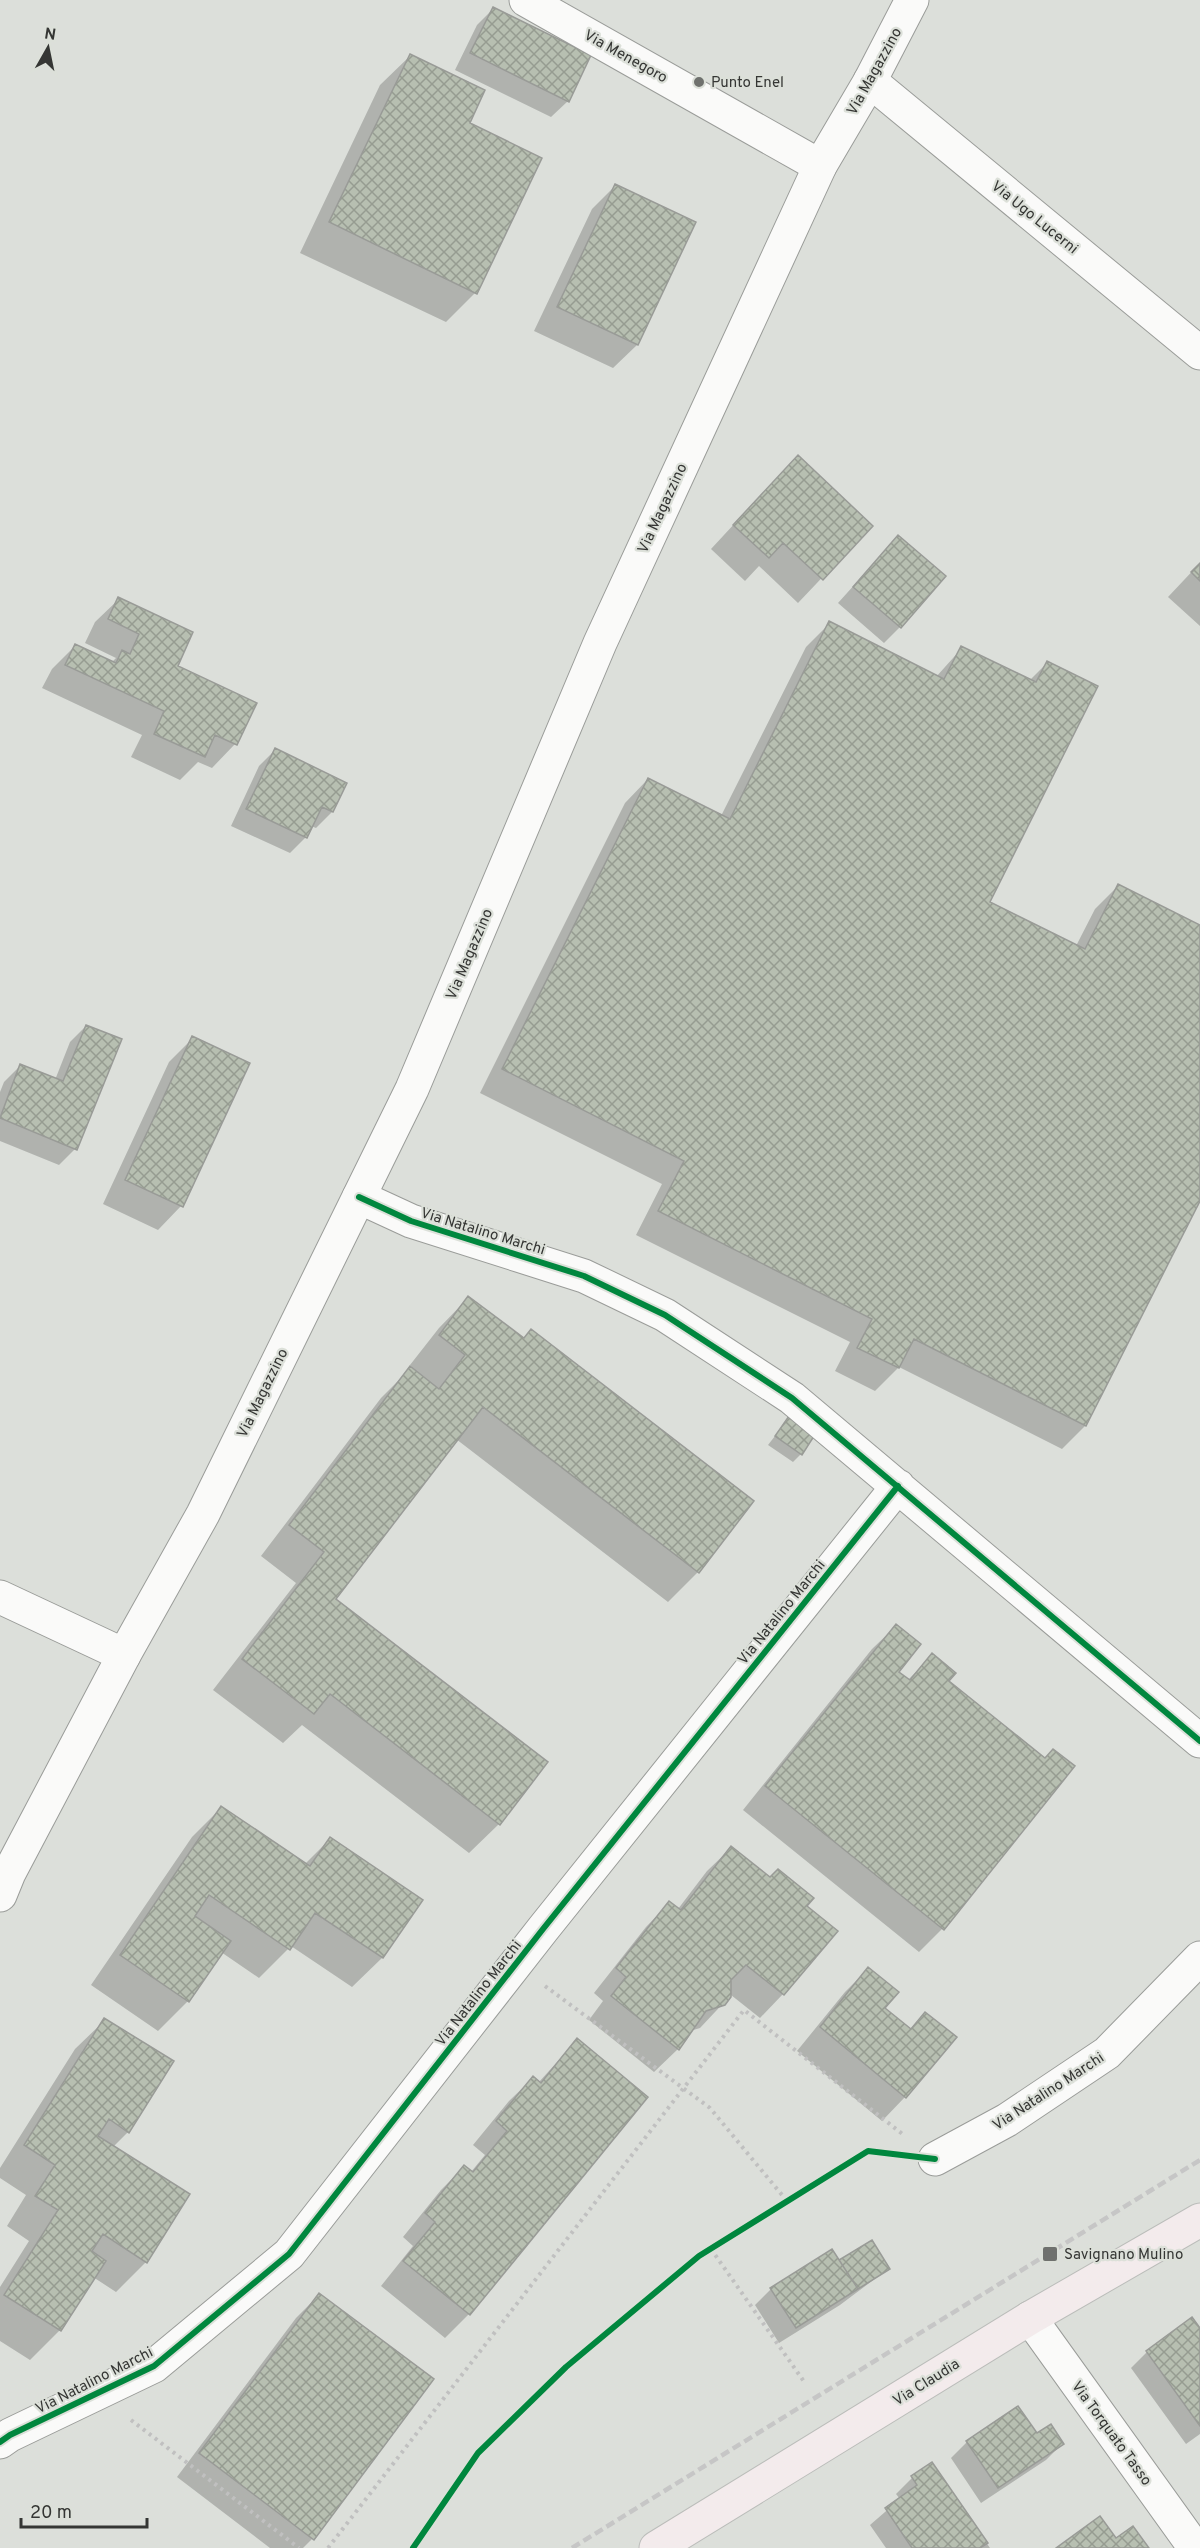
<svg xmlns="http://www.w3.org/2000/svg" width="1200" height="2548" viewBox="0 0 1200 2548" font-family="Overpass,sans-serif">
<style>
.shadow{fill:#0003}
.building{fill:url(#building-cross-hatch);stroke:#999b97;stroke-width:1.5}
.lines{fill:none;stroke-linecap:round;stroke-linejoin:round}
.street-casing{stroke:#9a9c99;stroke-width:35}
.secondary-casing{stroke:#9a9c99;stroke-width:35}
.primary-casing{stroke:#bbbdba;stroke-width:35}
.path{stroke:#c0c0c0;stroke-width:4;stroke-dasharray:3 4.5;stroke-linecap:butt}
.street{stroke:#fafaf9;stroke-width:33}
.secondary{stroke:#fafaf9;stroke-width:33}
.primary{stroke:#f3ebec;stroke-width:33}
.rail{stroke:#c6c6c6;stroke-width:4.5;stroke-dasharray:9 4.5;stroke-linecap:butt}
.cycleway-casing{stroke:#dce0d9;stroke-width:10}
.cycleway{stroke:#00873e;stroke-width:6}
.poi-dot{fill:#6f716e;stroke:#dce0d9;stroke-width:2}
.labels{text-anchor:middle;stroke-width:4.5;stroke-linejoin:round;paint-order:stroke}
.street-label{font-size:15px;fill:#353634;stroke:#dce0d9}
.poi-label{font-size:15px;fill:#353634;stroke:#dce0d9;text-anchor:start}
</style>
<defs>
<pattern id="building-cross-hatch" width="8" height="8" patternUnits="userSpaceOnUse" patternTransform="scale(1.5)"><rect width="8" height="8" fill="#b7bfb1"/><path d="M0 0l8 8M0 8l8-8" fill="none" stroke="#969c91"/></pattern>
</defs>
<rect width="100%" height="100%" fill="#dcdfda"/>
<!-- shadow -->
<path class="shadow" d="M 493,9 L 568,101 L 551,117 L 455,70 L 477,25 Z
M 410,56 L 468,124 L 475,293 L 446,322 L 300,253 L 380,85 Z
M 615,186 L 694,223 L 637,345 L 613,368 L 534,331 L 592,209 Z
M 774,481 L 871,526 L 798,603 L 759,566 L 745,581 L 711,549 Z
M 883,553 L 900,627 L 884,643 L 838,603 Z
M 1200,563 L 1200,626 L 1168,597 Z
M 119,599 L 176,667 L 255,704 L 235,744 L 212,768 L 198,762 L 180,780 L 131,757 L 142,735 L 42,688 L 52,669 L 75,646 L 111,663 L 116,658 L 85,643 L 95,622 Z
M 830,623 L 936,677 L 962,648 L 1029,681 L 1047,663 L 988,902 L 1076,946 L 1095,909 L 1118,886 L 1200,927 L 1200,1197 L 1085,1426 L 1062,1449 L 899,1367 L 875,1391 L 835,1371 L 850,1342 L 636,1235 L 662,1184 L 480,1093 L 625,803 L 648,779 L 721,816 L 806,647 Z
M 275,750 L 345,783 L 332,812 L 316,828 L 311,826 L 306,837 L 290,853 L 231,826 L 259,766 Z
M 86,1026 L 75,1149 L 59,1165 L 0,1141 L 0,1092 L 4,1082 L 20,1066 L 55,1080 L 70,1042 Z
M 193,1038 L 248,1064 L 181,1206 L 158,1230 L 103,1204 L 169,1062 Z
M 468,1298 L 698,1572 L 668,1602 L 456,1439 L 334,1600 L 499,1824 L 469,1853 L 302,1725 L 283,1743 L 213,1690 L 296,1583 L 261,1556 L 381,1398 L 412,1367 L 410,1365 L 439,1328 Z
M 789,1418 L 801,1454 L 793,1462 L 768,1445 Z
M 896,1626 L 897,1672 L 908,1680 L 932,1655 L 947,1681 L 1044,1759 L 1073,1767 L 942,1929 L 919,1952 L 743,1810 L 872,1649 Z
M 222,1807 L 305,1864 L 330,1839 L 421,1900 L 382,1958 L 352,1987 L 291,1946 L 259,1978 L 221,1952 L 188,2001 L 158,2031 L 91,1985 L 192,1837 Z
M 731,1848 L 805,1906 L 783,1994 L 760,2018 L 731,1995 L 700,2028 L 690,2031 L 678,2049 L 654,2072 L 589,2020 L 603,2001 L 594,1993 L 646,1927 L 669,1903 L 678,1909 L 707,1871 Z
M 868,1969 L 883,2008 L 909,2030 L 926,2014 L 955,2037 L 905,2097 L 882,2121 L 797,2051 L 845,1992 Z
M 105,2020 L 128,2132 L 113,2147 L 146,2262 L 116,2292 L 93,2277 L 60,2330 L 30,2360 L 0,2341 L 0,2287 L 29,2241 L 7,2226 L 26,2195 L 0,2178 L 0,2168 L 75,2049 Z
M 577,2040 L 646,2097 L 469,2314 L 445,2338 L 381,2286 L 413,2246 L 403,2237 L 441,2190 L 464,2167 L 471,2172 L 485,2155 L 473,2145 L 509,2101 L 533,2078 L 539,2082 Z
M 888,2269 L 840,2305 L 779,2343 L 755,2305 L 771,2289 Z
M 319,2295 L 312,2539 L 303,2548 L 270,2548 L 177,2477 L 296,2318 Z
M 1192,2319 L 1200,2330 L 1200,2434 L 1186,2444 L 1131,2368 L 1147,2352 Z
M 1036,2435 L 1062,2444 L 1046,2460 L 981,2503 L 951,2458 L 967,2442 Z
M 932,2464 L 990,2548 L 886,2548 L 870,2525 L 900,2499 L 896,2494 L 912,2478 Z"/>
<!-- building -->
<path class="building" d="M 493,7 L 591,55 L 569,102 L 470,53 Z
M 410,54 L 485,90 L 470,123 L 542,158 L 477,294 L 329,222 Z
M 615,184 L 696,222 L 638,345 L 557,307 Z
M 798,455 L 873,526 L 823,580 L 783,543 L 769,558 L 733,525 Z
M 898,535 L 946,576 L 901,628 L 853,587 Z
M 1200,563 L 1200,581 L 1191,572 Z
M 118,597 L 193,632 L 178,666 L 257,703 L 237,745 L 215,735 L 205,757 L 154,734 L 164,711 L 65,665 L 75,644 L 116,663 L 122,650 L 130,654 L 139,634 L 108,619 Z
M 829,621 L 944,679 L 961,646 L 1036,682 L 1047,661 L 1098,686 L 990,902 L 1085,949 L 1118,884 L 1200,925 L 1200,1201 L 1086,1426 L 914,1339 L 899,1368 L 857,1348 L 872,1319 L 658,1211 L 684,1161 L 502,1069 L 648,778 L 730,819 Z
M 275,748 L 347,783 L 333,812 L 322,807 L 307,838 L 246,809 Z
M 86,1025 L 122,1039 L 77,1150 L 0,1118 L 20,1064 L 63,1081 Z
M 192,1036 L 250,1063 L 183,1207 L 125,1180 Z
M 468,1296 L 524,1338 L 531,1329 L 754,1501 L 699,1573 L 483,1407 L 336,1599 L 548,1762 L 500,1825 L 330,1694 L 314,1714 L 242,1659 L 324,1552 L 289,1525 L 410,1366 L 439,1389 L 465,1355 L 439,1335 Z
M 789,1416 L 816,1433 L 802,1455 L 775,1436 Z
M 896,1624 L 921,1644 L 899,1672 L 910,1680 L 932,1653 L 956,1673 L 949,1681 L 1045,1758 L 1053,1749 L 1075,1766 L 944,1930 L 765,1786 Z
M 221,1806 L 310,1866 L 330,1837 L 423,1900 L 383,1958 L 315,1913 L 290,1950 L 209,1895 L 195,1916 L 231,1941 L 189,2002 L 120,1955 Z
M 731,1846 L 770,1877 L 778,1869 L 814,1898 L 807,1906 L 838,1931 L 784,1995 L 746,1965 L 731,1980 L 731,1997 L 725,2005 L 706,2011 L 679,2050 L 611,1996 L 626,1977 L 616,1968 L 669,1901 L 681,1910 Z
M 868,1967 L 899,1992 L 885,2008 L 911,2029 L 925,2012 L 957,2037 L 906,2098 L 820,2027 Z
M 104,2018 L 174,2061 L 129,2133 L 109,2119 L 98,2136 L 190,2194 L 147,2263 L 103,2234 L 92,2251 L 106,2261 L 61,2331 L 4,2295 L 58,2210 L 35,2196 L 55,2165 L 24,2145 Z
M 577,2038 L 648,2097 L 470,2315 L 403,2261 L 435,2222 L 425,2213 L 464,2165 L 473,2172 L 507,2131 L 496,2121 L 533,2076 L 541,2083 Z
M 872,2240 L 890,2269 L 858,2289 L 839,2260 Z
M 832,2249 L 858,2289 L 796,2328 L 770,2288 Z
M 319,2293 L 434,2379 L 314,2540 L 199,2453 Z
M 1192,2317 L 1200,2328 L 1200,2426 L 1146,2351 Z
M 1018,2406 L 1037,2433 L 1051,2424 L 1064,2444 L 998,2488 L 966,2441 Z
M 932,2462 L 988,2543 L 980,2548 L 912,2548 L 885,2508 L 917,2485 L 911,2476 Z
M 1100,2516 L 1116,2538 L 1133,2526 L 1149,2548 L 1056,2548 Z"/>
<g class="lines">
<!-- street casing -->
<g class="street-casing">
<path id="street" d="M 526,0 L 820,166
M 870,81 L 1200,353
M 359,1197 L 411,1221 L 584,1276 L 665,1315 L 792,1398 L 1200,1741
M 0,1597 L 124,1655
M 935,2159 L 1007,2120 L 1107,2053 L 1200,1958
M 1030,2318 L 1195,2548
M 0,2442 L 10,2435 L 154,2366 L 289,2254 L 543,1929 L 898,1486"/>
</g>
<!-- secondary casing -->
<g class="secondary-casing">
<path id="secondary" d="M 0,1895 L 9,1873 L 124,1655 L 203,1514 L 412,1089 L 600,643 L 820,166 L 870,81 L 912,0"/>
</g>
<!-- primary casing -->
<g class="primary-casing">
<path id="primary" d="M 656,2548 L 1030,2318 L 1200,2220"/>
</g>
<!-- path -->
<path class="path" d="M 545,1986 L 710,2108 L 787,2201
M 711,2249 L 805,2383
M 131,2420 L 299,2548
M 328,2548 L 744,2010 L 905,2136"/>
<!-- street -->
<use href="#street" class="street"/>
<!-- secondary -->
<use href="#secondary" class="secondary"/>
<!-- primary -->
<use href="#primary" class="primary"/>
<!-- rail -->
<path class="rail" d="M 572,2548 L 1200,2160"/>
<!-- cycleway casing -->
<g class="cycleway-casing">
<path id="cycleway" d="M 359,1197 L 411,1221 L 584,1276 L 665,1315 L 792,1398 L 1200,1741
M 0,2442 L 10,2435 L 154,2366 L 289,2254 L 543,1929 L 898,1486
M 413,2548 L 478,2453 L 566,2367 L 699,2256 L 868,2151 L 935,2159"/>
</g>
<!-- cycleway -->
<use href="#cycleway" class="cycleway"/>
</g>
<!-- markers -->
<g class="poi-dot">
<circle cx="699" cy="82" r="6"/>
<rect x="1042" y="2246" width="16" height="16" rx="3"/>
</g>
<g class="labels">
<!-- street labels -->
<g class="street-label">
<text transform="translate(626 56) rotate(29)" y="5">Via Menegoro</text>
<text transform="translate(874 71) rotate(-61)" y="5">Via Magazzino</text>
<text transform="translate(1035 217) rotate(39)" y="5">Via Ugo Lucerni</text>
<text transform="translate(662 508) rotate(-65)" y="5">Via Magazzino</text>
<text transform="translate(469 954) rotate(-67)" y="5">Via Magazzino</text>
<text transform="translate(483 1231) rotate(17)" y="5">Via Natalino Marchi</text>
<text transform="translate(262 1393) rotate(-64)" y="5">Via Magazzino</text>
<text transform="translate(781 1612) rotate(-51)" y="5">Via Natalino Marchi</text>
<text transform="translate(478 1993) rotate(-52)" y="5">Via Natalino Marchi</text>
<text transform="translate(1048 2091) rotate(-33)" y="5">Via Natalino Marchi</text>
<text transform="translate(94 2380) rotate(-27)" y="5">Via Natalino Marchi</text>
<text transform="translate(926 2382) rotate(-32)" y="5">Via Claudia</text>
<text transform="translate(1112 2433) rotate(54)" y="5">Via Torquato Tasso</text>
</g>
<!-- poi labels -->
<g class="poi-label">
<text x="711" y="87">Punto Enel</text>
<text x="1064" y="2259">Savignano Mulino</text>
</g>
</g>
<!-- north arrow -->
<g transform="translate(48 48) rotate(9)" stroke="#dce0d9" stroke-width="4.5" paint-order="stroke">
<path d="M0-4.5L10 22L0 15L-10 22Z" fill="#353634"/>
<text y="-9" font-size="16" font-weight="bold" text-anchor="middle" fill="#353634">N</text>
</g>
<!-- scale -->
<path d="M21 2518v9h126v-9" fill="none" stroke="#353634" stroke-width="3"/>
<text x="30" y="2518" font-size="18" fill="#353634" stroke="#dce0d9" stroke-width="4.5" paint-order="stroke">20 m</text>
</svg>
